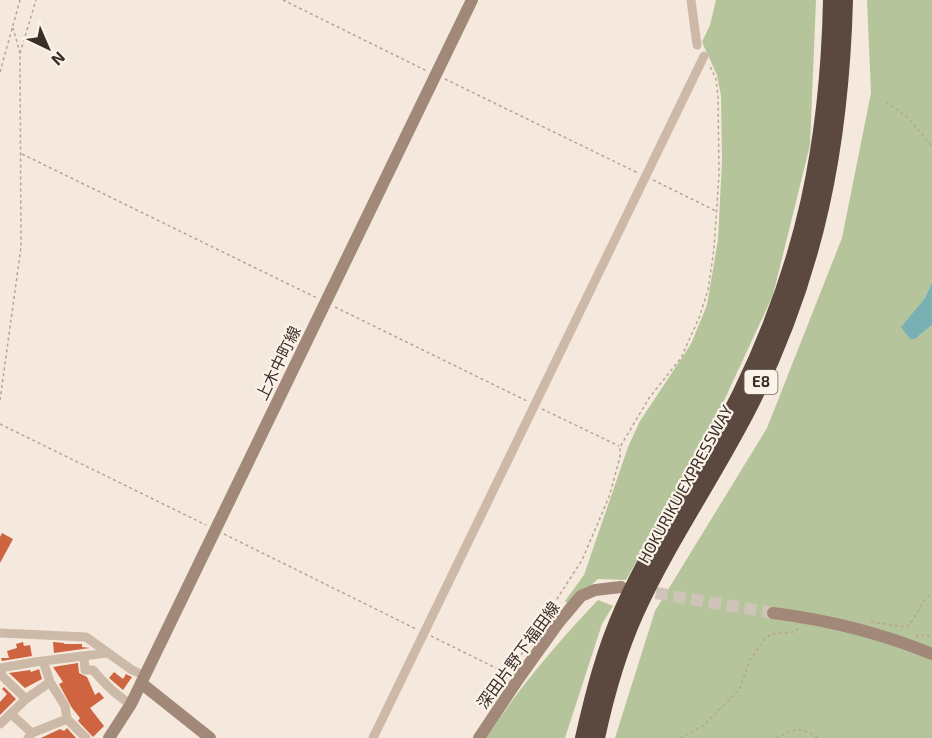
<svg xmlns="http://www.w3.org/2000/svg" width="932" height="738" viewBox="0 0 932 738" font-family="'Exo 2','Noto Sans JP',sans-serif">
<style>
.green{fill:#b6c49b}
.water{fill:#79b0b3}
.building{fill:#ce6540}
.lines{fill:none;stroke-linecap:round;stroke-linejoin:round}
.secondary-tunnel{stroke:#cfc4b8;stroke-width:12;stroke-dasharray:12 6;stroke-linecap:butt}
.path{stroke:#b9a391;stroke-width:1.5;stroke-dasharray:3 3;stroke-linecap:butt}
.street{stroke:#cdb9a7;stroke-width:9}
.secondary{stroke:#a18878;stroke-width:12}
.highway{stroke:#5b483e;stroke-width:16}
.labels{text-anchor:middle;stroke-width:4.5;stroke-linejoin:round;paint-order:stroke}
.shield{fill:#fbf3e9;stroke:#736962;stroke-width:1.5}
.shield-label{font-size:15px;font-weight:bold;fill:#392e28}
.street-label{font-size:16px;fill:#392e28;stroke:#fbf3e9}
</style>
<rect width="100%" height="100%" fill="#f4e9dc"/>
<!-- green -->
<path class="green" d="M 716,0 L 816,0 L 810,145 L 773,295 L 715,420 L 626,580 L 598,579 L 569,605 L 565,601 L 584,575 L 628,447 L 640,421 L 691,344 L 707,305 L 718,240 L 722,160 L 721,96 L 717,75 L 702,42 L 710,25 Z
M 867,0 L 932,0 L 932,282 L 925,298 L 902,327 L 915,339 L 932,325 L 932,738 L 615,738 L 655,611 L 767,428 L 842,238 L 871,93 Z
M 598,600 L 613,606 L 602,624 L 565,738 L 486,738 C 519,688 557,643 598,600 Z"/>
<!-- water -->
<path class="water" d="M 932,282 L 932,325 L 915,339 L 910,339 L 901,327 L 925,298 Z"/>
<!-- building -->
<path class="building" d="M 2,533 L 13,539 L 0,563 L 0,537 Z
M 23,642 L 24,646 L 30,645 L 32,656 L 2,661 L 1,658 L 9,658 L 7,651 L 17,648 L 16,644 Z
M 53,642 L 64,643 L 64,644 L 82,644 L 82,647 L 90,648 L 54,653 Z
M 78,663 L 79,673 L 87,677 L 95,695 L 99,692 L 104,698 L 90,708 L 104,726 L 93,737 L 78,721 L 80,718 L 72,708 L 59,684 L 63,682 L 53,667 Z
M 39,669 L 42,679 L 25,688 L 26,689 L 9,673 L 30,670 L 31,672 Z
M 114,672 L 123,679 L 126,674 L 132,677 L 123,690 L 109,678 Z
M 4,687 L 16,699 L 0,715 L 0,702 L 7,694 L 2,689 Z
M 67,728 L 76,738 L 41,738 L 60,729 L 64,731 Z"/>
<g class="lines">
<!-- secondary-tunnel -->
<path class="secondary-tunnel" d="M 638,590 L 773,613"/>
<!-- path -->
<path class="path" d="M 283,0 L 427,71
M 20,53 L 36,0
M 0,72 L 20,0
M 445,79 L 638,173
M 886,102 L 907,117 L 932,146
M 22,154 L 317,298
M 653,180 L 716,211
M 335,307 L 527,401
M 0,400 L 21,247 L 20,53 L 13,28
M 542,409 L 619,446
M 0,424 L 206,525
M 224,534 L 416,629
M 871,622 L 906,627 C 918,618 919,602 932,594
M 431,636 L 508,674
M 916,637 L 918,635 L 932,636
M 505,680 L 582,560 L 609,497 L 620,457 L 620,447 L 649,398 L 681,358 L 699,318 L 708,290 L 714,249 L 719,174 L 718,97 L 716,79 L 709,64
M 680,738 L 703,726 L 735,694 L 740,688 L 750,660 L 764,640 L 771,634 L 795,632 L 799,627
M 776,738 C 795,729 800,726 818,738"/>
<!-- street -->
<path class="street" d="M 691,0 L 697,45
M 0,633 L 86,637 L 132,670 L 145,676
M 84,657 L 85,670 L 93,670 C 104,683 116,696 131,704
M 0,668 L 35,662 L 107,653
M 0,669 L 3,677 L 26,699
M 50,682 L 65,706 L 67,719
M 11,714 L 32,733
M 0,724 L 26,699 L 50,682 L 43,661
M 28,738 L 32,733 L 67,719 L 86,738
M 373,738 L 704,56"/>
<!-- secondary -->
<path class="secondary" d="M 773,613 C 828,620 881,633 932,654
M 141,683 L 210,738
M 109,738 L 131,704 L 472,0
M 479,738 L 519,678 L 559,622 L 581,596 L 595,590 L 621,587"/>
<!-- highway -->
<path class="highway" d="M 583,738 C 593,694 604,650 623,608 C 656,534 704,467 740,394 C 804,264 828,143 831,0
M 597,738 C 606,696 618,653 636,613 C 669,540 716,474 752,402 C 817,270 841,146 845,0"/>
</g>
<g class="labels">
<!-- shield labels -->
<rect class="shield" x="744.5" y="370" width="33" height="24" rx="4.5"/>
<g class="shield-label">
<text x="761" y="387">E8</text>
</g>
<!-- street labels -->
<g class="street-label">
<text transform="translate(278 363) rotate(-64)" y="6">上木中町線</text>
<text transform="translate(685 484) rotate(-61)" y="6">HOKURIKU EXPRESSWAY</text>
<text transform="translate(518 655) rotate(-54)" y="6">深田片野下福田線</text>
</g>
</g>
<!-- north arrow -->
<g transform="translate(48 48) rotate(136)" stroke="#fbf3e9" stroke-width="4.5" paint-order="stroke">
<path d="M0-4.5L10 22L0 15L-10 22Z" fill="#392e28"/>
<text y="-9" font-size="16" font-weight="bold" text-anchor="middle" fill="#392e28">N</text>
</g>
</svg>
